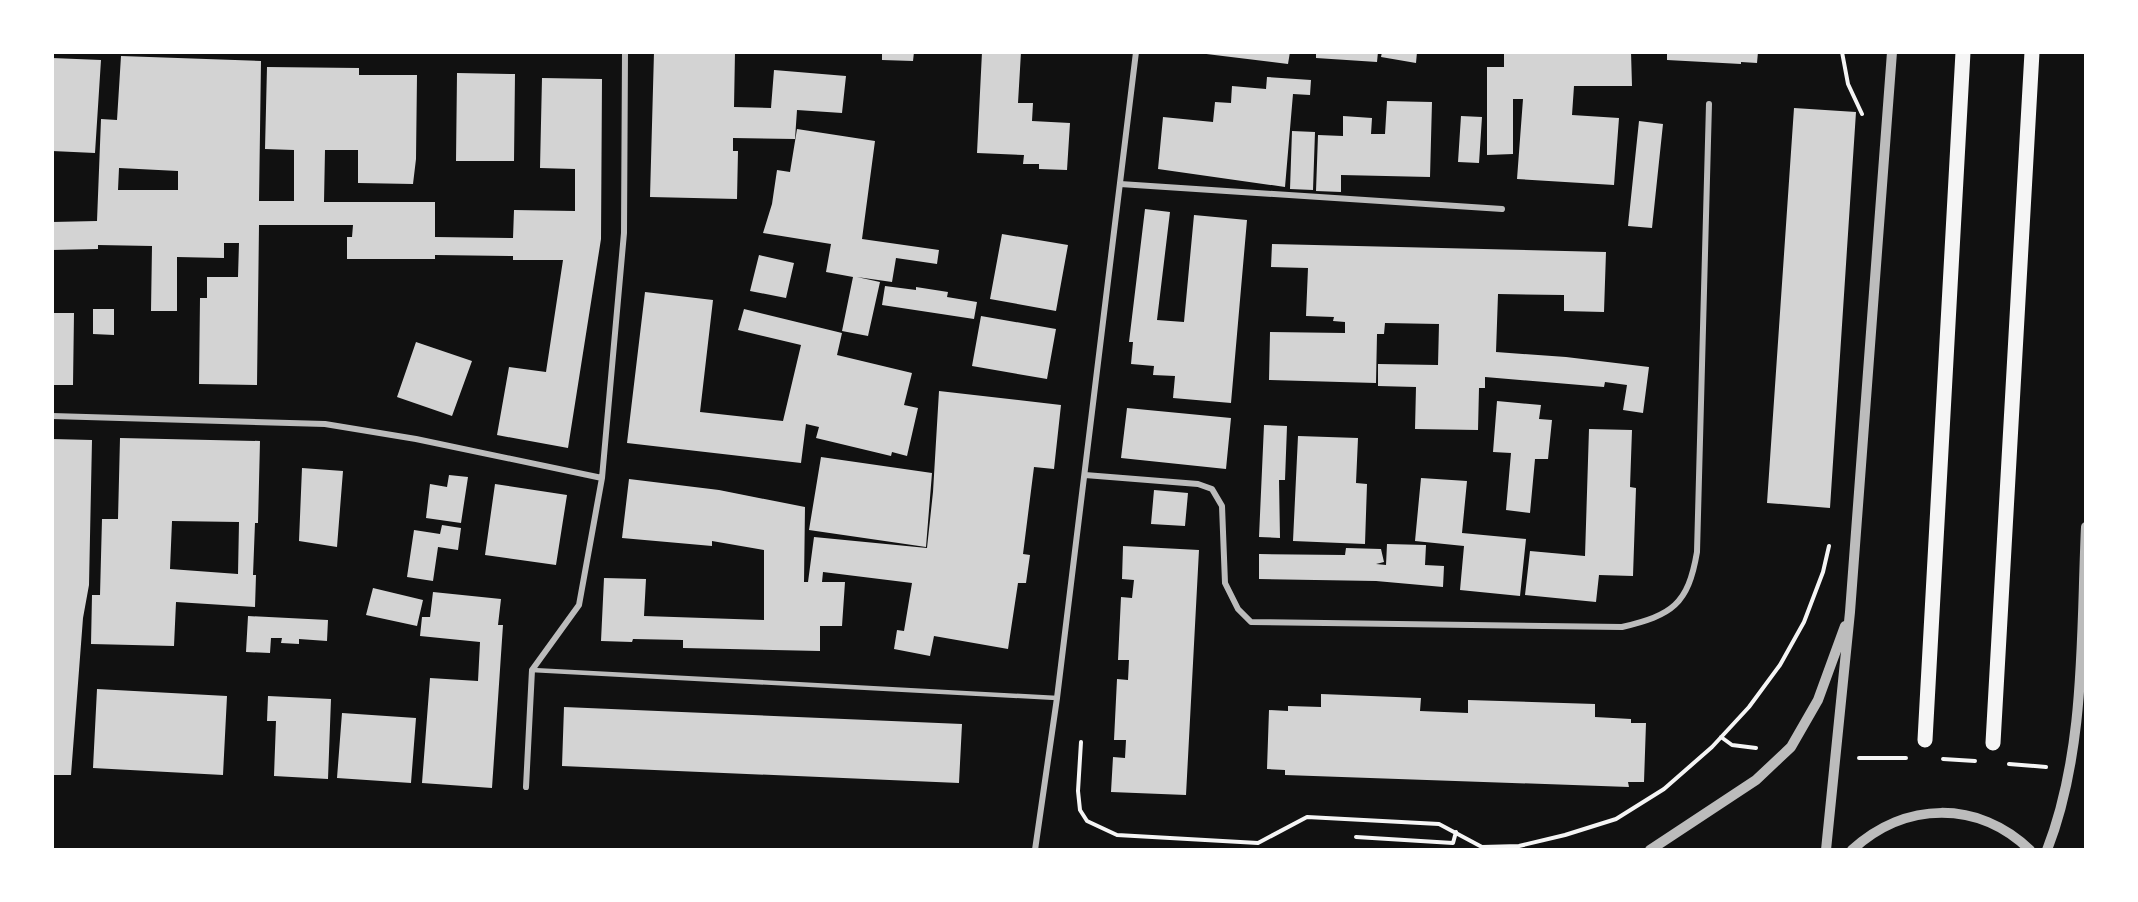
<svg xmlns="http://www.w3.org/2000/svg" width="2138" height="902" viewBox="0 0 2138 902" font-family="'Nunito Sans',sans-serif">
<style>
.building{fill:#d3d3d3;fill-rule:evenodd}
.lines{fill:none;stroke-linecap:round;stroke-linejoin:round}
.path{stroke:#f5f5f5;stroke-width:4}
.service{stroke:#bcbcbc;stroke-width:4.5}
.minor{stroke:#bcbcbc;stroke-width:6}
.tertiary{stroke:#bcbcbc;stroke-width:10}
.primary{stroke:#f5f5f5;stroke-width:15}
</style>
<rect width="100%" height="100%" fill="#111"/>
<!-- building -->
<path class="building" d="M 654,52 L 735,52 L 734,107 L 771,108 L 774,70 L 846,76 L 842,113 L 797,110 L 795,139 L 733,138 L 733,151 L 738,151 L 737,199 L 650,197 Z
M 882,52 L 914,52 L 913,61 L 882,60 Z
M 982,52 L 1021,52 L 1018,103 L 1033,103 L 1032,121 L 1070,123 L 1067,170 L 1039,169 L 1039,164 L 1023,164 L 1024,155 L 977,153 Z
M 1190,52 L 1290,52 L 1288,64 Z
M 1316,52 L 1378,52 L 1377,62 L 1316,58 Z
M 1382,52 L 1417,52 L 1416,63 L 1381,57 Z
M 1631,52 L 1632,86 L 1574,86 L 1572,115 L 1619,118 L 1614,185 L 1517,179 L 1523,99 L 1513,99 L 1513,154 L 1487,155 L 1487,67 L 1504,67 L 1504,54 Z
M 1667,52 L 1758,52 L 1757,63 L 1741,62 L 1741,64 L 1667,60 Z
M 121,56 L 261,61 L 259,201 L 294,201 L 294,150 L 265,149 L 267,67 L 359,68 L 359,75 L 417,75 L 416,159 L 413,184 L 358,183 L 358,150 L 325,150 L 324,202 L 435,202 L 435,237 L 513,238 L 514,210 L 575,211 L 575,169 L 540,168 L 542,78 L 602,79 L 601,239 L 568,448 L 497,435 L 509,367 L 546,372 L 563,260 L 513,260 L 513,256 L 435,255 L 435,259 L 347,259 L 347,237 L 352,237 L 353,225 L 259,225 L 257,385 L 199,384 L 200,298 L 207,298 L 207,277 L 238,277 L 239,243 L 224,243 L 224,258 L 177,257 L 177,311 L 151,311 L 152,246 L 98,245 L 98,249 L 52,250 L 52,222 L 97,221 L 101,119 L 117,120 ZM 119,168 L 178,171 L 178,190 L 118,190 Z
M 52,58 L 101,60 L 95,153 L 52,151 Z
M 457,73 L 515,74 L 514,161 L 456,161 Z
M 1267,77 L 1311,80 L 1310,95 L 1293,94 L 1285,187 L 1158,169 L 1163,117 L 1213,122 L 1215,102 L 1231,103 L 1232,86 L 1266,89 Z
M 1387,101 L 1432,102 L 1430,177 L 1341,175 L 1341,192 L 1316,191 L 1318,135 L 1343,136 L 1343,116 L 1372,118 L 1371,134 L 1385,134 Z
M 1794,108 L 1856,112 L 1830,508 L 1767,503 Z
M 1461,116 L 1482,117 L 1479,163 L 1458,162 Z
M 1639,121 L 1663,124 L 1652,228 L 1628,226 Z
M 797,129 L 875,141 L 862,239 L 939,250 L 937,264 L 896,258 L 892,282 L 857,277 L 880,282 L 868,336 L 842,331 L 853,277 L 826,272 L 831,244 L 763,233 L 772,204 L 777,170 L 790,172 Z
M 1292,131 L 1315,132 L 1313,190 L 1290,189 Z
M 1145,209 L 1170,212 L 1157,320 L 1184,322 L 1194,215 L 1247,220 L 1231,403 L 1173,398 L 1175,376 L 1153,375 L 1154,366 L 1131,364 L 1133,342 L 1129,342 Z
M 1002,234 L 1068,245 L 1056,311 L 990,299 Z
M 1272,244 L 1606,252 L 1604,312 L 1564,311 L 1564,295 L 1498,294 L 1496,352 L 1566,357 L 1649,367 L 1643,413 L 1623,410 L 1627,385 L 1605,382 L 1604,387 L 1485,377 L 1485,388 L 1479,388 L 1478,430 L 1415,429 L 1416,387 L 1378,386 L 1378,364 L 1438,365 L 1439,324 L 1385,323 L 1384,334 L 1377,334 L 1376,383 L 1269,380 L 1270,332 L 1345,333 L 1345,322 L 1333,321 L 1334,317 L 1306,316 L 1308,268 L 1271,267 Z
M 759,255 L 794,263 L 786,298 L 750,291 Z
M 885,286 L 916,290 L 916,287 L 948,292 L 947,297 L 977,302 L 974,319 L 882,305 Z
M 645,292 L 713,300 L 700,412 L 783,421 L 801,345 L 738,330 L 744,309 L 842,333 L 837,355 L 912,373 L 904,405 L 918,408 L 907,456 L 892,452 L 891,456 L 816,438 L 819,427 L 806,424 L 801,463 L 627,443 Z
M 93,309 L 114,309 L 114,335 L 93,334 Z
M 52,313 L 74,313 L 73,385 L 52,385 Z
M 981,316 L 1056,329 L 1047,379 L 972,366 Z
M 416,342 L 472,361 L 452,416 L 397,397 Z
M 939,391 L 1061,405 L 1054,469 L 1034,467 L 1023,554 L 1030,555 L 1026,583 L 1018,583 L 1008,649 L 934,636 L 930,656 L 894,649 L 897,630 L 904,631 L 912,583 L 823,572 L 822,582 L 845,582 L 842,626 L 820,626 L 820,651 L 683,648 L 683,640 L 633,639 L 632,642 L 601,641 L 604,578 L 646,579 L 644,616 L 764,620 L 764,550 L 712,541 L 712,546 L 622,538 L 629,479 L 719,490 L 805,507 L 804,582 L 808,582 L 814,537 L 927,548 L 933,492 Z
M 1497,401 L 1541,405 L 1539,419 L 1552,420 L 1548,459 L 1535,459 L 1530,513 L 1506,510 L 1511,453 L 1493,452 Z
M 1127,408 L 1231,418 L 1226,469 L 1121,458 Z
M 1264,425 L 1287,426 L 1285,480 L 1279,480 L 1280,538 L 1259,537 Z
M 1589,429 L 1632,430 L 1630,487 L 1636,488 L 1633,576 L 1599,575 L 1596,602 L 1525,595 L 1530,551 L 1585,556 Z
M 1298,436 L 1358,438 L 1356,483 L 1367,484 L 1365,544 L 1293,541 Z
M 120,438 L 260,441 L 258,523 L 255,523 L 253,575 L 256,575 L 255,607 L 176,602 L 174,646 L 91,644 L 92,595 L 100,595 L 102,519 L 118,519 ZM 172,521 L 239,522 L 238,574 L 170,569 Z
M 52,439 L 92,440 L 89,585 L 83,618 L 71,775 L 52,775 Z
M 821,457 L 932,473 L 926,547 L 809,530 Z
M 302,468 L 343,471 L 337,547 L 299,541 Z
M 449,475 L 468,477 L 461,523 L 426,518 L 430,484 L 447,487 Z
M 1421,478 L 1467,481 L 1462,533 L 1526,539 L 1520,596 L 1460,590 L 1464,546 L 1415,541 Z
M 495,484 L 567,495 L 556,565 L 485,555 Z
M 1154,490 L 1188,493 L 1185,526 L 1151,524 Z
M 442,525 L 461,528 L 458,550 L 438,547 L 433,581 L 407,577 L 414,530 L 440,534 Z
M 1387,544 L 1426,545 L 1425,565 L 1444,566 L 1443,587 L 1376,581 L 1259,579 L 1259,554 L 1345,555 L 1346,548 L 1381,549 L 1384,562 L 1376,564 L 1386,565 Z
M 1123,546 L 1199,550 L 1186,795 L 1111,792 L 1113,757 L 1125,758 L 1126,740 L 1114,740 L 1117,679 L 1128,680 L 1129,660 L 1118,660 L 1121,597 L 1132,598 L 1134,580 L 1122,579 Z
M 373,588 L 423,600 L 417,626 L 366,615 Z
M 433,592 L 501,599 L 498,625 L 503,625 L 492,788 L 422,783 L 430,678 L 478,681 L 480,642 L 420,636 L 422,617 L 430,617 Z
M 248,616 L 328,620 L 327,641 L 299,639 L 299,644 L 281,643 L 282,638 L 271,638 L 270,653 L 246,652 Z
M 97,689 L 227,696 L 223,775 L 93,768 Z
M 1321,694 L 1421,698 L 1420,711 L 1468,713 L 1468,700 L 1595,704 L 1595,717 L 1631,719 L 1631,723 L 1646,723 L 1644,782 L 1628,782 L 1629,787 L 1285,775 L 1285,770 L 1267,769 L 1269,710 L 1288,711 L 1288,706 L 1321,707 Z
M 268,696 L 331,699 L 328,779 L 274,776 L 276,721 L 267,721 Z
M 564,707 L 962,724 L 959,783 L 562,766 Z
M 342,713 L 416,718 L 411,783 L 337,778 Z"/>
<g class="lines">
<!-- path -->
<path class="path" d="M 1842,52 L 1848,84 L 1862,114
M 1721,737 L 1732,745 L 1756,748
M 1081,742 L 1078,791 L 1080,810 L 1087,821 L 1117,835 L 1258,843 L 1307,817 L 1439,824 L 1482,847 L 1519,846 L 1565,835 L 1616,819 L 1664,789 L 1712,747 L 1749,707 L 1780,665 L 1804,622 L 1823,572 L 1829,546
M 1859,758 L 1906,758
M 1943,759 L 1975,761
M 2009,764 L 2046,767
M 1356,837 L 1453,843 L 1456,832"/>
<!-- service -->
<path class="service" d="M 532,670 L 1057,698"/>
<!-- minor -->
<path class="minor" d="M 1120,184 L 1502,209
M 52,416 L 325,424 L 416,439 L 602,478
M 1085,475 L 1198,484 L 1212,489 L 1222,506 L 1225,583 L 1238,609 L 1251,622 L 1622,627 C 1672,615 1688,605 1697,552 L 1709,104
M 526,787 L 532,670 L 579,605 L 602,478 L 624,233 L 625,52
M 1035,850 L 1057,698 L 1136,52"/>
<!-- tertiary -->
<path class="tertiary" d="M 1650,850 L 1756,780 L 1791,747 L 1818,700 L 1845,626
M 1826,850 L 1850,612 L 1892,52
M 1852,850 C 1905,801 1978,800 2030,850
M 2047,850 C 2086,750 2081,632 2086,527"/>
<!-- primary -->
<path class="primary" d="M 1925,740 L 1963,52
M 1993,743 L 2032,52"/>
</g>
<!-- border -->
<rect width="2138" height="902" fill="none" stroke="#ffffff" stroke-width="108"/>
</svg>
